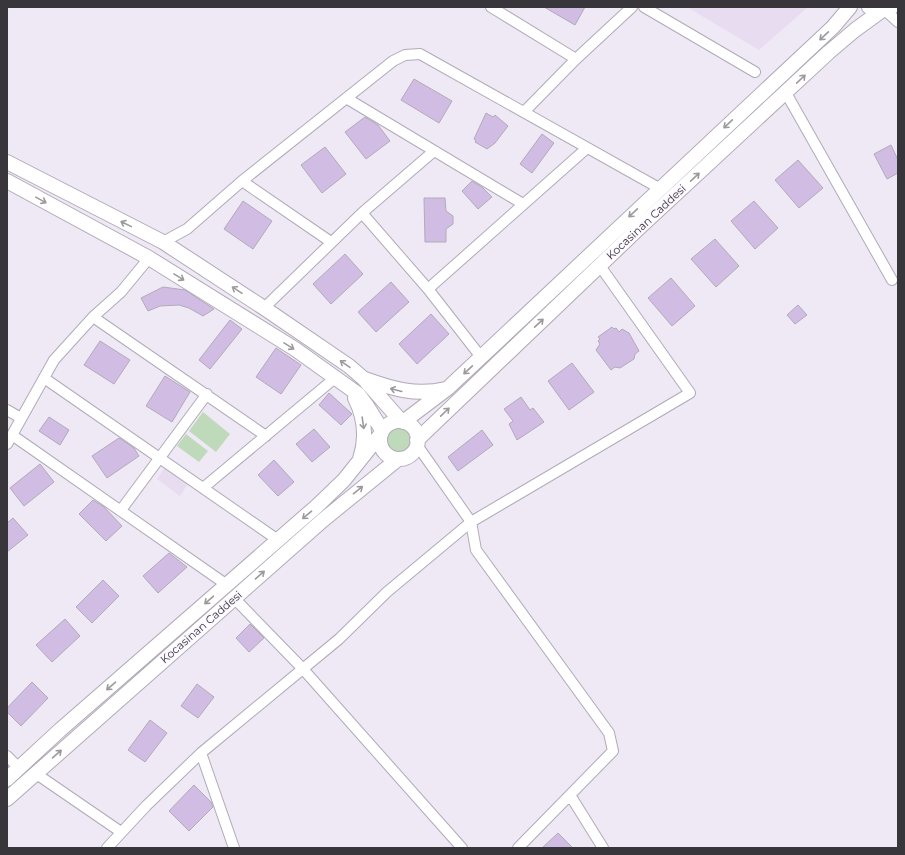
<svg xmlns="http://www.w3.org/2000/svg" width="905" height="855" viewBox="0 0 905 855" font-family="Montserrat,sans-serif">
<style>
.education{fill:#e8dcf0}
.green{fill:#bfdabb}
.building{fill:#d1bde3;stroke:#b1aab7}
.lines{fill:none;stroke-linecap:round;stroke-linejoin:round}
.minor-casing{stroke:#b1aab7;stroke-width:12}
.secondary-casing{stroke:#b1aab7;stroke-width:16}
.minor{stroke:#fff;stroke-width:10}
.secondary{stroke:#fff;stroke-width:14}
.oneway{stroke:#9c9a9d}
.labels{text-anchor:middle;stroke-width:3;stroke-linejoin:round;paint-order:stroke}
.street-label{font-size:11px;fill:#38363b;stroke:#fbf6ff}
</style>
<rect width="100%" height="100%" fill="#efe8f5"/>
<!-- education -->
<path class="education" d="M 687,7 L 808,7 L 759,50 Z
M 168,463 L 191,479 L 180,496 L 157,479 Z"/>
<!-- green -->
<path class="green" d="M 203,412 L 230,434 L 216,452 L 189,431 Z
M385 440a14 14 0 1 1 28 0a14 14 0 1 1-28 0Z
M 186,434 L 208,451 L 199,462 L 177,446 Z"/>
<!-- building -->
<path class="building" d="M 544,7 L 585,7 L 575,25 Z
M 414,79 L 452,101 L 439,123 L 401,100 Z
M 486,113 L 493,117 L 495,115 L 508,126 L 495,143 L 487,149 L 475,142 L 476,141 L 474,139 Z
M 365,117 L 378,125 L 390,141 L 366,159 L 345,132 Z
M 542,134 L 554,143 L 532,173 L 520,164 Z
M 891,145 L 898,160 L 898,173 L 887,179 L 874,154 Z
M 325,147 L 346,174 L 322,193 L 301,165 Z
M 798,160 L 823,188 L 799,208 L 775,180 Z
M 472,181 L 483,188 L 492,197 L 478,209 L 462,191 Z
M 424,198 L 445,198 L 446,211 L 453,216 L 453,224 L 446,229 L 446,242 L 425,242 Z
M 243,201 L 272,221 L 253,249 L 224,229 Z
M 754,201 L 778,228 L 755,249 L 731,221 Z
M 715,239 L 739,266 L 716,287 L 691,259 Z
M 345,254 L 363,274 L 331,304 L 313,284 Z
M 671,278 L 695,306 L 672,326 L 648,298 Z
M 391,282 L 409,302 L 376,332 L 358,312 Z
M 163,287 L 185,290 L 214,309 L 203,316 L 189,308 L 179,305 L 160,306 L 148,311 L 141,298 Z
M 798,305 L 807,315 L 795,324 L 787,315 Z
M 431,314 L 449,334 L 417,364 L 399,344 Z
M 230,320 L 242,329 L 210,369 L 199,360 Z
M 612,327 L 614,329 L 616,328 L 619,332 L 622,329 L 629,333 L 639,351 L 635,354 L 634,359 L 620,368 L 615,367 L 611,370 L 596,350 L 600,344 L 598,341 L 600,339 L 598,337 Z
M 100,341 L 130,360 L 114,384 L 84,365 Z
M 276,348 L 301,365 L 281,394 L 256,377 Z
M 572,363 L 594,392 L 569,410 L 548,381 Z
M 165,376 L 190,392 L 172,422 L 146,406 Z
M 329,393 L 352,414 L 341,425 L 319,405 Z
M 521,397 L 530,410 L 533,408 L 544,422 L 517,440 L 509,424 L 513,421 L 504,409 Z
M 49,417 L 69,430 L 60,445 L 39,431 Z
M 314,429 L 330,447 L 312,462 L 296,444 Z
M 482,430 L 493,445 L 458,471 L 448,457 Z
M 119,438 L 134,448 L 139,456 L 107,478 L 92,456 Z
M 274,460 L 294,482 L 278,496 L 258,475 Z
M 40,464 L 54,482 L 24,506 L 10,488 Z
M 93,500 L 104,507 L 122,526 L 106,541 L 79,514 Z
M 13,518 L 28,535 L 7,552 L 7,523 Z
M 169,553 L 187,567 L 158,593 L 143,576 Z
M 103,580 L 119,596 L 92,623 L 76,607 Z
M 65,619 L 80,636 L 52,662 L 36,645 Z
M 250,624 L 264,638 L 249,652 L 236,638 Z
M 32,682 L 48,698 L 21,726 L 7,712 L 7,708 Z
M 197,684 L 214,697 L 198,718 L 181,706 Z
M 150,720 L 167,733 L 145,762 L 128,750 Z
M 194,785 L 211,802 L 213,807 L 189,831 L 169,811 Z
M 558,833 L 573,848 L 542,848 Z"/>
<g class="lines">
<!-- minor casing -->
<g class="minor-casing">
<path id="minor" d="M 491,7 L 576,59
M 644,7 L 755,72
M 886,11 L 898,22
M 786,93 L 892,280
M 346,98 L 523,204
M 524,112 L 576,59 L 632,7
M 242,181 L 331,242
M 362,213 L 434,151
M 163,242 L 187,229 L 242,181 L 393,61 L 405,55 L 420,54 L 659,188
M 428,289 L 587,148
M 264,308 L 362,213 L 428,289 L 481,357
M 93,317 L 266,436
M 44,378 L 278,540
M 7,410 L 21,418
M 12,435 L 227,585
M 7,444 L 54,360 L 93,317 L 121,292 L 149,258
M 417,445 L 471,522 L 476,550 L 609,733 L 613,751 L 518,848
M 203,488 L 335,378
M 121,510 L 207,394
M 234,598 L 303,669 L 462,848
M 201,753 L 234,848
M 7,756 L 19,768
M 35,773 L 121,832
M 570,795 L 603,848
M 107,848 L 146,806 L 201,753 L 339,639 L 387,592 L 471,522 L 690,393 L 600,266"/>
</g>
<!-- secondary casing -->
<g class="secondary-casing">
<path id="secondary" d="M 869,7 L 881,11 L 892,7
M 7,162 L 163,242 L 264,308 L 349,366 L 364,379 L 401,421
M 7,181 L 149,258 L 295,349 L 358,394 L 367,406 L 382,430
M 365,379 C 393,389 416,396 446,389
M 355,398 C 365,418 367,438 360,459
M380 440a19 19 0 1 1 38 0a19 19 0 1 1-38 0Z
M 403,422 L 448,388 L 833,27 L 850,7
M 417,440 L 639,228 L 829,52 L 855,30 L 881,11
M 7,779 L 60,730 L 317,506 L 344,480 L 380,435
M 7,799 L 323,520 L 398,459"/>
</g>
<!-- minor -->
<use href="#minor" class="minor"/>
<!-- secondary -->
<use href="#secondary" class="secondary"/>
</g>
<!-- one-way arrows -->
<defs><path id="oneway-shaft" d="M-6 0H5M1.5-3L5.5 0L1.5 3" fill="none" stroke-width="1.6" stroke-linecap="round" stroke-linejoin="round"/></defs>
<g class="oneway">
<use href="#oneway-shaft" transform="translate(824 36) rotate(137)"/>
<use href="#oneway-shaft" transform="translate(801 79) rotate(-44)"/>
<use href="#oneway-shaft" transform="translate(728 124) rotate(137)"/>
<use href="#oneway-shaft" transform="translate(695 177) rotate(-43)"/>
<use href="#oneway-shaft" transform="translate(41 200) rotate(29)"/>
<use href="#oneway-shaft" transform="translate(633 213) rotate(137)"/>
<use href="#oneway-shaft" transform="translate(126 224) rotate(-154)"/>
<use href="#oneway-shaft" transform="translate(179 277) rotate(32)"/>
<use href="#oneway-shaft" transform="translate(237 290) rotate(-146)"/>
<use href="#oneway-shaft" transform="translate(539 323) rotate(-43)"/>
<use href="#oneway-shaft" transform="translate(289 346) rotate(32)"/>
<use href="#oneway-shaft" transform="translate(345 364) rotate(-145)"/>
<use href="#oneway-shaft" transform="translate(468 370) rotate(137)"/>
<use href="#oneway-shaft" transform="translate(396 390) rotate(-165)"/>
<use href="#oneway-shaft" transform="translate(445 412) rotate(-44)"/>
<use href="#oneway-shaft" transform="translate(363 423) rotate(82)"/>
<use href="#oneway-shaft" transform="translate(358 490) rotate(-39)"/>
<use href="#oneway-shaft" transform="translate(307 515) rotate(140)"/>
<use href="#oneway-shaft" transform="translate(260 575) rotate(-41)"/>
<use href="#oneway-shaft" transform="translate(209 600) rotate(139)"/>
<use href="#oneway-shaft" transform="translate(111 686) rotate(139)"/>
<use href="#oneway-shaft" transform="translate(57 754) rotate(-41)"/>
</g>
<g class="labels">
<!-- street labels -->
<g class="street-label">
<text transform="translate(646 222) rotate(-43)" y="4">Kocasinan Caddesi</text>
<text transform="translate(201 627) rotate(-41)" y="4">Kocasinan Caddesi</text>
</g>
</g>
<!-- border -->
<rect width="905" height="855" fill="none" stroke="#38363b" stroke-width="16"/>
</svg>
